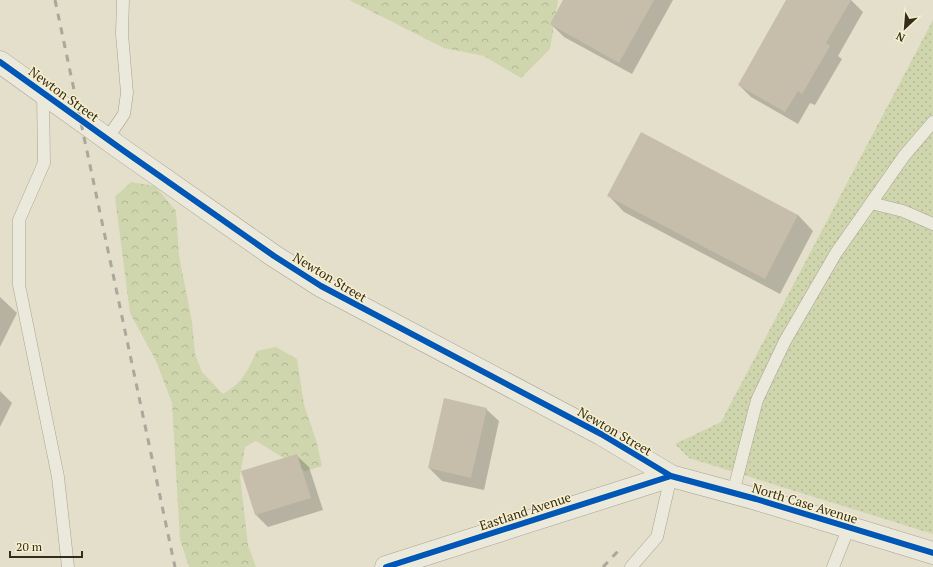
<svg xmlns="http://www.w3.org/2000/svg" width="933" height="567" viewBox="0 0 933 567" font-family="'PT Serif',serif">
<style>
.grass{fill:url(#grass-dots)}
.forest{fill:url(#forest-crowns)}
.shadow{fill:#0003}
.building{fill:#c7bdab}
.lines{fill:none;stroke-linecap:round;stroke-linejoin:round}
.service-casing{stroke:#a8a293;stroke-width:13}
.tertiary-casing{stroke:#a8a293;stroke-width:23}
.service{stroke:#ebe8dc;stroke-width:12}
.tertiary{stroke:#ebe8dc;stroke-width:22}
.rail{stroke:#aaa79c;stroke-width:3;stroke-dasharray:7 7;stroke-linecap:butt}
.cycleway-casing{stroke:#f5efce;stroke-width:8}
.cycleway{stroke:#0057b8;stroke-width:6}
.labels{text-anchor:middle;stroke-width:3;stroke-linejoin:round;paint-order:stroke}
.street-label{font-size:13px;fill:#362c1c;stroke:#f5efce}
</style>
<defs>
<pattern id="grass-dots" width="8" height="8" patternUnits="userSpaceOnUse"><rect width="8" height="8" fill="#cfd5ac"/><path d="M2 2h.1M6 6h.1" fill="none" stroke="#b2b793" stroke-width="1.8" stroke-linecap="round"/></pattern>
<pattern id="forest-crowns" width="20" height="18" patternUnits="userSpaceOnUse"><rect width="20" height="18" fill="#cfd5ac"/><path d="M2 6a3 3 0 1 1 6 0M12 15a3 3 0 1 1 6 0" fill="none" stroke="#b2b793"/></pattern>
</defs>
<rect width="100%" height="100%" fill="#e4dfca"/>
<!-- grass -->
<path class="grass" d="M 933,20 L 933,534 L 689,458 L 675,444 L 721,422 Z"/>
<!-- forest -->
<path class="forest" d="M 349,0 L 558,0 L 550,49 L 521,78 L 484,56 L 444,48 Z
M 131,182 L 155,186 L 176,211 L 179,256 L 192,322 L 195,354 L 202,372 L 223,394 C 242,384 248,370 257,351 L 276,347 L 297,359 L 304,405 L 316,440 L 322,466 L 305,471 L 256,441 L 245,447 L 240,476 L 248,545 L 256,567 L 189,567 L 180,539 L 172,403 L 156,361 L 130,313 L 115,197 Z"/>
<!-- shadow -->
<path class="shadow" d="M 564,0 L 673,0 L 632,74 L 564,37 L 551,24 Z
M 787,0 L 851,0 L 863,12 L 838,56 L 842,59 L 815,105 L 810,103 L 798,124 L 751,97 L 739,85 Z
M 609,196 L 798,215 L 813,231 L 780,294 L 624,212 Z
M 0,297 L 17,313 L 0,347 Z
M 0,391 L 12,403 L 0,427 Z
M 486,409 L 499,421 L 484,490 L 442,481 L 429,468 Z
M 296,455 L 309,467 L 323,510 L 268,527 L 256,515 Z"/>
<!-- building -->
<path class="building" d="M 563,0 L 654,0 L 619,63 L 550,24 Z
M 786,0 L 851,0 L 826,43 L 830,46 L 802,94 L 798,91 L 785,112 L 738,85 Z
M 641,132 L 798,215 L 765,279 L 607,196 Z
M 444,398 L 487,408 L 471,478 L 428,468 Z
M 297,454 L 311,498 L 255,515 L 241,471 Z"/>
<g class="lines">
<!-- service casing -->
<g class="service-casing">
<path id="service" d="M 43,92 L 44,163 L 19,220 L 19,285 L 58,477 L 68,567
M 107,139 L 124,114 L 127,93 L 122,34 L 123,0
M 871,203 L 903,211 L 933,224
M 733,493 L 757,400 L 785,341 L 836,253 L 904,156 L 933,122
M 631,567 L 657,537 L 671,476
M 833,567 L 849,527"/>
</g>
<!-- tertiary casing -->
<g class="tertiary-casing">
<path id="tertiary" d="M 0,62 L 124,151 L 274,256 L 321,286 L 601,434 L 671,476 L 756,499 L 933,553
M 386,567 L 671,476"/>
</g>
<!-- service -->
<use href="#service" class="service"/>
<!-- tertiary -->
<use href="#tertiary" class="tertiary"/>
<!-- rail -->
<path class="rail" d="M 55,0 L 175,567
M 603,567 L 620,549"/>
<!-- cycleway casing -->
<g class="cycleway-casing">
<path id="cycleway" d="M 0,62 L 124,151 L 274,256 L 321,286 L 601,434 L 671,476 L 756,499 L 933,553
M 386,567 L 671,476"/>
</g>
<!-- cycleway -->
<use href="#cycleway" class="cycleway"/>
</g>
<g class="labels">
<!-- street labels -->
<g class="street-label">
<text transform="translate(64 94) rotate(36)" y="5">Newton Street</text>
<text transform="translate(330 277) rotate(31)" y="5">Newton Street</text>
<text transform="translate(615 431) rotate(30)" y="5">Newton Street</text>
<text transform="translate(805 503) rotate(17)" y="5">North Case Avenue</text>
<text transform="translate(525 511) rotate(-18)" y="5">Eastland Avenue</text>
</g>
</g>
<!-- north arrow -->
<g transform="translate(905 28) rotate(206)" stroke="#f5efce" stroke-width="3" paint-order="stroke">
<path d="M0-3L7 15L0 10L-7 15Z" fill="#362c1c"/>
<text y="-6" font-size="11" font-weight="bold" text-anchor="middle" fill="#362c1c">N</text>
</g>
<!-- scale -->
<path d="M10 551v6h72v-6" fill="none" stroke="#362c1c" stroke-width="2"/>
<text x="16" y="551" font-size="12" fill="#362c1c" stroke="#f5efce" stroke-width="3" paint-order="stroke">20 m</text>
</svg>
